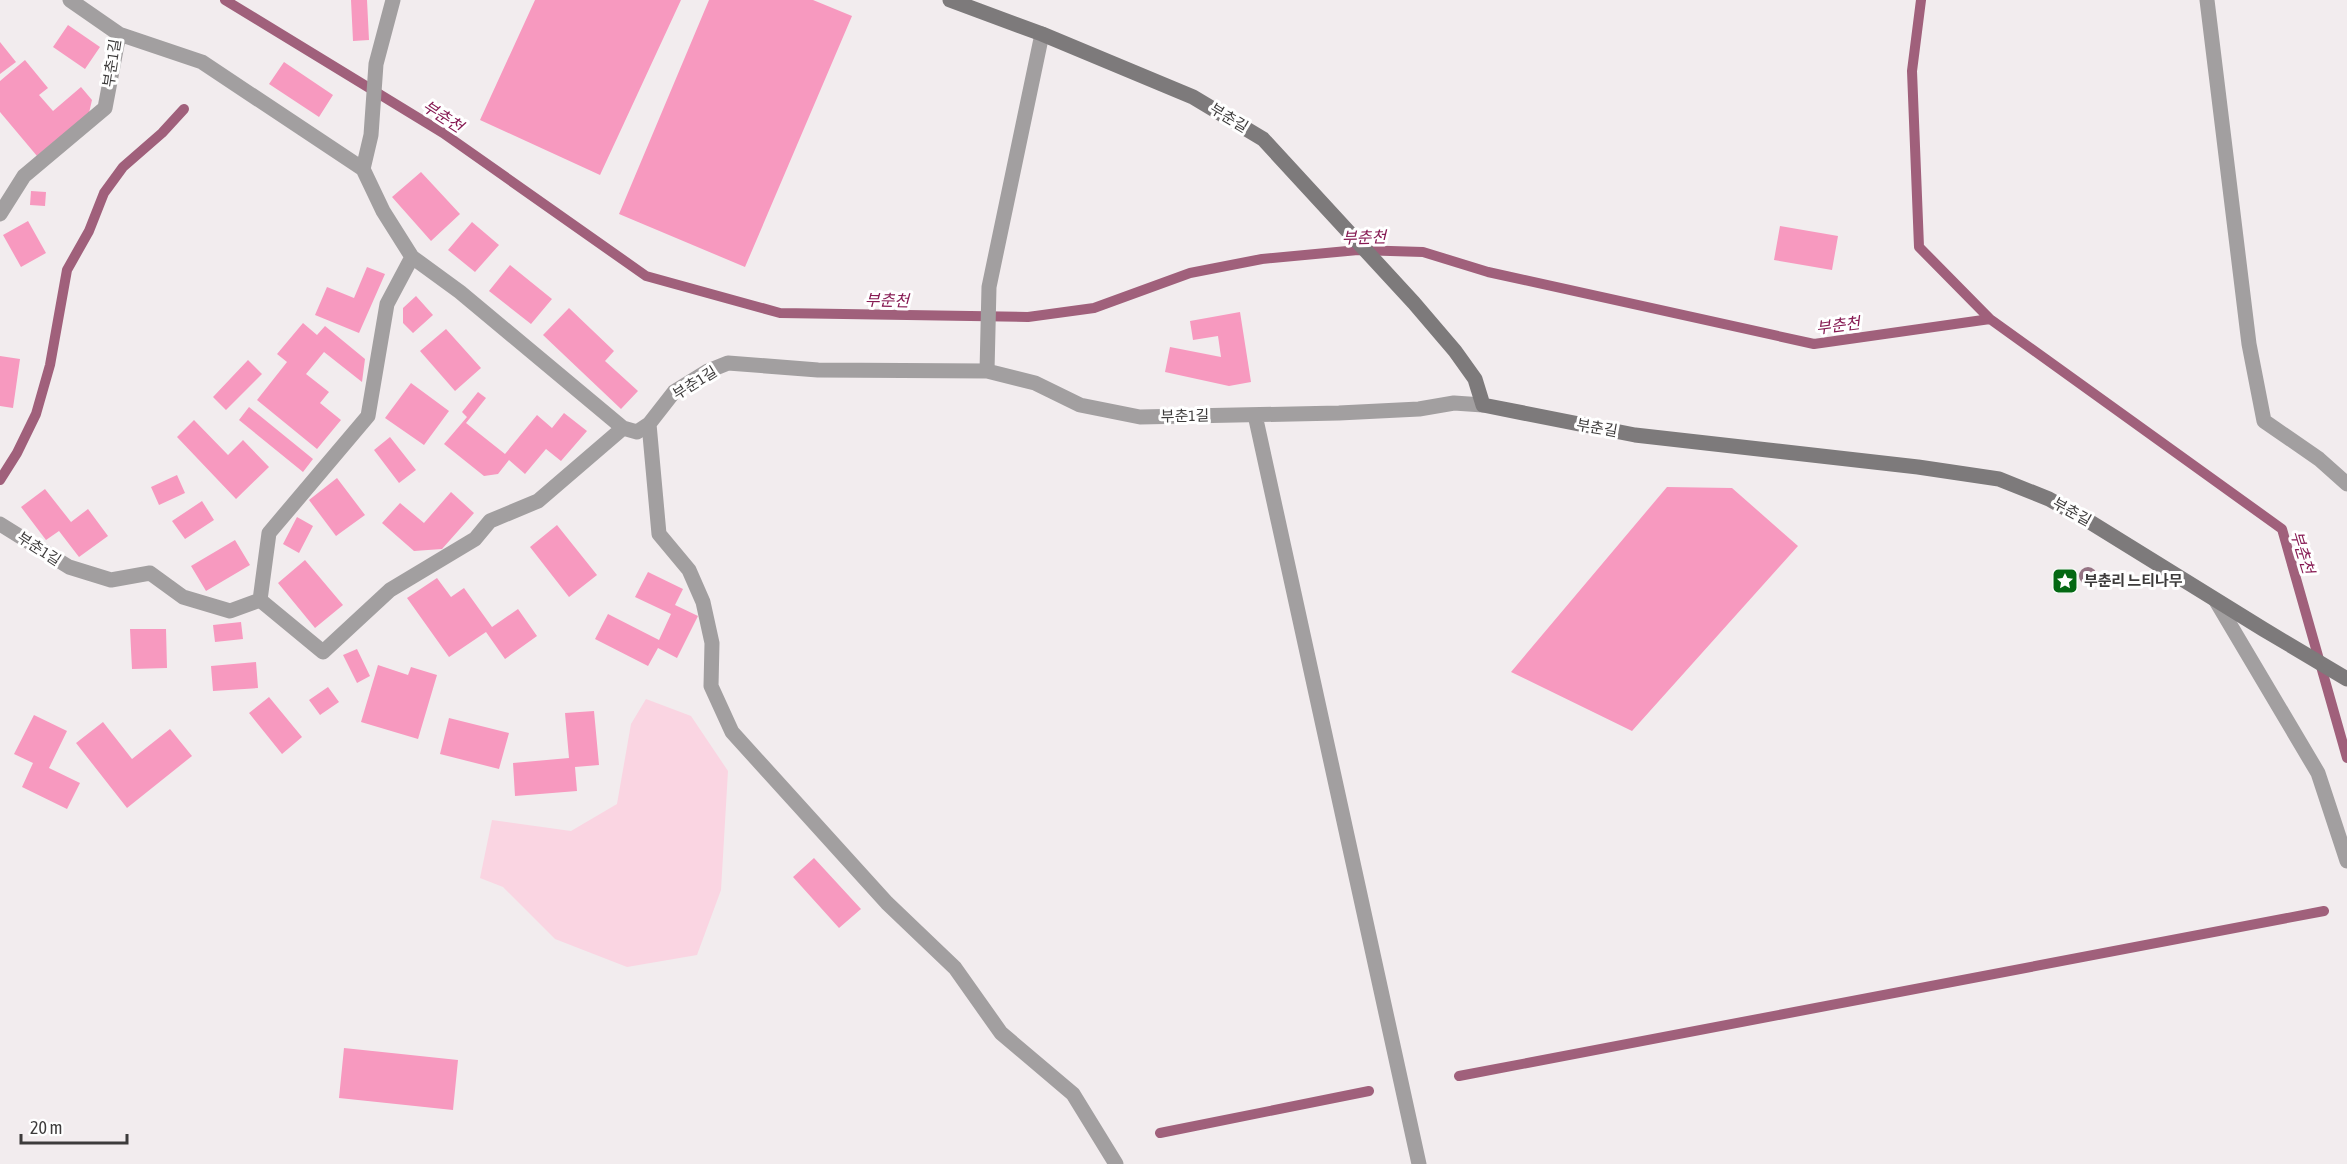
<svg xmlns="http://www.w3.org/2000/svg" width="2347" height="1164" viewBox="0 0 2347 1164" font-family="'Asap Condensed','Noto Sans KR',sans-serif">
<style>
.green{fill:#fad5e2}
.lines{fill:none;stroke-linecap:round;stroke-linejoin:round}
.stream{stroke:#a0607b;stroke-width:10}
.building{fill:#f799bf}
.lane{stroke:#a29fa0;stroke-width:15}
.secondary{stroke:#7d7a7b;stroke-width:15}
.tree{fill:#957383}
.labels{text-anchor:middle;stroke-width:6;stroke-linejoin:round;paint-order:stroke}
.street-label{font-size:15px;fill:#3d3b3b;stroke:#fff}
.poi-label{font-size:15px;font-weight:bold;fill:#3d3b3b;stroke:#fff;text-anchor:start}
.water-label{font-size:16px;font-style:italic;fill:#861952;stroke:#fff}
</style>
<rect width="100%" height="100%" fill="#f2ecee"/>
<!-- green -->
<path class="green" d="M 646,699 L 691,716 L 728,771 L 721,890 L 697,955 L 627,967 L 555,939 L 503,887 L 480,878 L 492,820 L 571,831 L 617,804 L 631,724 Z"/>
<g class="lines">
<!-- stream -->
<path class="stream" d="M 225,0 L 443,133 L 646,276 L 780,313 L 1028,317 L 1094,308 L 1190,273 L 1262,259 L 1358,250 L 1423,252 L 1488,272 L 1814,344 L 1990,319 L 2282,529 L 2347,758
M 1921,0 L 1912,71 L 1919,247 L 1990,319
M 0,480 L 17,453 L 36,414 L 50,365 L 67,270 L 89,231 L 104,193 L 123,167 L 162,133 L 184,109
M 1459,1076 L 2324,911
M 1160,1133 L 1369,1091"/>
</g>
<!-- building -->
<path class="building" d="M 351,0 L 367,0 L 369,40 L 353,41 Z
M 535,0 L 681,0 L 600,175 L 480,120 Z
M 709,0 L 813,0 L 852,16 L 745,267 L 619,214 Z
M 68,25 L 100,47 L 85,69 L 53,47 Z
M 0,42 L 16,62 L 0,74 Z
M 25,60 L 48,88 L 39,95 L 53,111 L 81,87 L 92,100 L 89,113 L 37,156 L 0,112 L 0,81 Z
M 284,62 L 333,95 L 319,117 L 269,84 Z
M 421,172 L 460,214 L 431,241 L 392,197 Z
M 31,191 L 46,192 L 45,206 L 30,205 Z
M 28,221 L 46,253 L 21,267 L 3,235 Z
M 472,222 L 499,245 L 475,272 L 448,250 Z
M 1780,226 L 1838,236 L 1832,270 L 1774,260 Z
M 510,265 L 552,299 L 531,324 L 489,291 Z
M 367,267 L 385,274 L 359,333 L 315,315 L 327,287 L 354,298 Z
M 416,296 L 433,315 L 413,333 L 403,323 L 403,308 Z
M 569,308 L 614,351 L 605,361 L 638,391 L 621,409 L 543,335 Z
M 1240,312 L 1251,382 L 1229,386 L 1165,372 L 1170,347 L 1221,357 L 1218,336 L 1193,340 L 1190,321 Z
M 303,323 L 317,335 L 325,326 L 365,359 L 362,382 L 324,352 L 306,374 L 329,392 L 320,403 L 341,420 L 317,449 L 257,400 L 287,362 L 277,354 Z
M 446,329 L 481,368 L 455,391 L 420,351 Z
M 0,356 L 20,359 L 13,408 L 0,406 Z
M 248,360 L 262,374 L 226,410 L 213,397 Z
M 411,383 L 449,411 L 424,445 L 385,418 Z
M 478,392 L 486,398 L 466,423 L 505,454 L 537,415 L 552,428 L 564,413 L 587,431 L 561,461 L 546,449 L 525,474 L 509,460 L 498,474 L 484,476 L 444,444 L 467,417 L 462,412 Z
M 249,407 L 313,459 L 303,472 L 239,420 Z
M 194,420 L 228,455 L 243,440 L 269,467 L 236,499 L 177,437 Z
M 390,437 L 416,470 L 399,483 L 374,450 Z
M 177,475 L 185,493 L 159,505 L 151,487 Z
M 337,478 L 365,515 L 336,536 L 309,500 Z
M 1667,487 L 1732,488 L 1798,546 L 1632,731 L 1511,672 Z
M 45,489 L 71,522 L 88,509 L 108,536 L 79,557 L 59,531 L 46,540 L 21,507 Z
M 451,492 L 474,513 L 442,549 L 414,551 L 382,523 L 400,503 L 424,523 Z
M 202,501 L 214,520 L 185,539 L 172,521 Z
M 297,517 L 313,526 L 299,553 L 283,544 Z
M 557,525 L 597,575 L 569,597 L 530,547 Z
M 235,540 L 250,565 L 206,591 L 191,566 Z
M 305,560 L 343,605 L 315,628 L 278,583 Z
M 648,572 L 683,589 L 675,605 L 698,616 L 677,658 L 658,648 L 648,666 L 595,639 L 608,614 L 659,640 L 671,614 L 635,597 Z
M 437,578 L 451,597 L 464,588 L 492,627 L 518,609 L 537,636 L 505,659 L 486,632 L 449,657 L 407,598 Z
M 241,622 L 243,639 L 215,642 L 213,625 Z
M 130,629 L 166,629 L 167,668 L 132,669 Z
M 357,649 L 370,676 L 357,683 L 343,655 Z
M 256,662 L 258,688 L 213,691 L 211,666 Z
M 378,665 L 408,675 L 411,667 L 437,675 L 418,739 L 361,722 Z
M 328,687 L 339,702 L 320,715 L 309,700 Z
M 269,697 L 302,737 L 282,754 L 249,713 Z
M 594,711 L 599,765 L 575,767 L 577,791 L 515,796 L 513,763 L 569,758 L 565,713 Z
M 34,715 L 67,731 L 49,768 L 80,783 L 67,809 L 22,787 L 33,763 L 14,754 Z
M 449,718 L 509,733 L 499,769 L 440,754 Z
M 103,722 L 132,759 L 170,729 L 192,756 L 127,808 L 76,743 Z
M 814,858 L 861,909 L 839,928 L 793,877 Z
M 344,1048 L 458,1060 L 453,1110 L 339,1098 Z"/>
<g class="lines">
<!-- lane -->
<path class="lane" d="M 393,0 L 376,64 L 371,135 L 363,169 L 383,211 L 412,257 L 460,292 L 623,428
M 2207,0 L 2249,344 L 2264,421 L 2319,459 L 2347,484
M 119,34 L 202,62 L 363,169
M 0,214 L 24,176 L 105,108 L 119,34 L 70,0
M 987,371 L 989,287 L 1042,34
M 1255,415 L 1419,1164
M 649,424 L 659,534 L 689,570 L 703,602 L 712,643 L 711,686 L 732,732 L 887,903 L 955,968 L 1001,1033 L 1073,1094 L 1116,1164
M 0,524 L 69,567 L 111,580 L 150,573 L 183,597 L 230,611 L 260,600 L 323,652 L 390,590 L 475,539 L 490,521 L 538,501 L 623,428 L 637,432 L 649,424 L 674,392 L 708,371 L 728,363 L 818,370 L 987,371 L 1035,383 L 1080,405 L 1140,417 L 1339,413 L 1419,409 L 1454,403 L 1483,405
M 260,600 L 269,533 L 368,416 L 387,304 L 412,257
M 2216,601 L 2318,773 L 2347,861"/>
<!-- secondary -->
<path class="secondary" d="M 950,0 L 1042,34 L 1193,97 L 1263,139 L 1414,303 L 1455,351 L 1475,379 L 1483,405 L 1635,435 L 1918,467 L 1999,479 L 2049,499 L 2090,522 L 2263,629 L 2347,679"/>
</g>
<!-- trees -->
<circle class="tree" cx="2088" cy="576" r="9"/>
<!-- icons -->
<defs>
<g id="sight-square" transform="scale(1.35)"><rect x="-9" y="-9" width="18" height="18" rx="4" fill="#046813" stroke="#fff"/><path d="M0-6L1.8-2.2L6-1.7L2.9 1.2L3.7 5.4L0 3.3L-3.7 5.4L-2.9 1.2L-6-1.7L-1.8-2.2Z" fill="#fff"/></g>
</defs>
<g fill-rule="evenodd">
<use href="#sight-square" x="2065" y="581"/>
</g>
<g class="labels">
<!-- street labels -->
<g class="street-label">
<text transform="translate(112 63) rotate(-81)" y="5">부춘1길</text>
<text transform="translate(1229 118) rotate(31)" y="5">부춘길</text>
<text transform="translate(695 383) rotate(-32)" y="5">부춘1길</text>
<text transform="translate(1185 416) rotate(-1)" y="5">부춘1길</text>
<text transform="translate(1597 428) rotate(10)" y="5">부춘길</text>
<text transform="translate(2072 512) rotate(29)" y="5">부춘길</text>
<text transform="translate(39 549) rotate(33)" y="5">부춘1길</text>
</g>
<!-- poi labels -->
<g class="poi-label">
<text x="2084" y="586">부춘리 느티나무</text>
</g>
<!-- water labels -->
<g class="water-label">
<text transform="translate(443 116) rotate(33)" y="6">부춘천</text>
<text transform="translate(1364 237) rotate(-1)" y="6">부춘천</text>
<text transform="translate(887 300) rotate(1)" y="6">부춘천</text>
<text transform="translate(1838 325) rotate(-7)" y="6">부춘천</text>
<text transform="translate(2303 552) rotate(73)" y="6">부춘천</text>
</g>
</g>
<!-- scale -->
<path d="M21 1134v9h106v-9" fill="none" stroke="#3d3b3b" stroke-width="3"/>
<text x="30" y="1134" font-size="18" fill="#3d3b3b" stroke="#ffffff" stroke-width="4.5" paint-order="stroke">20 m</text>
</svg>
